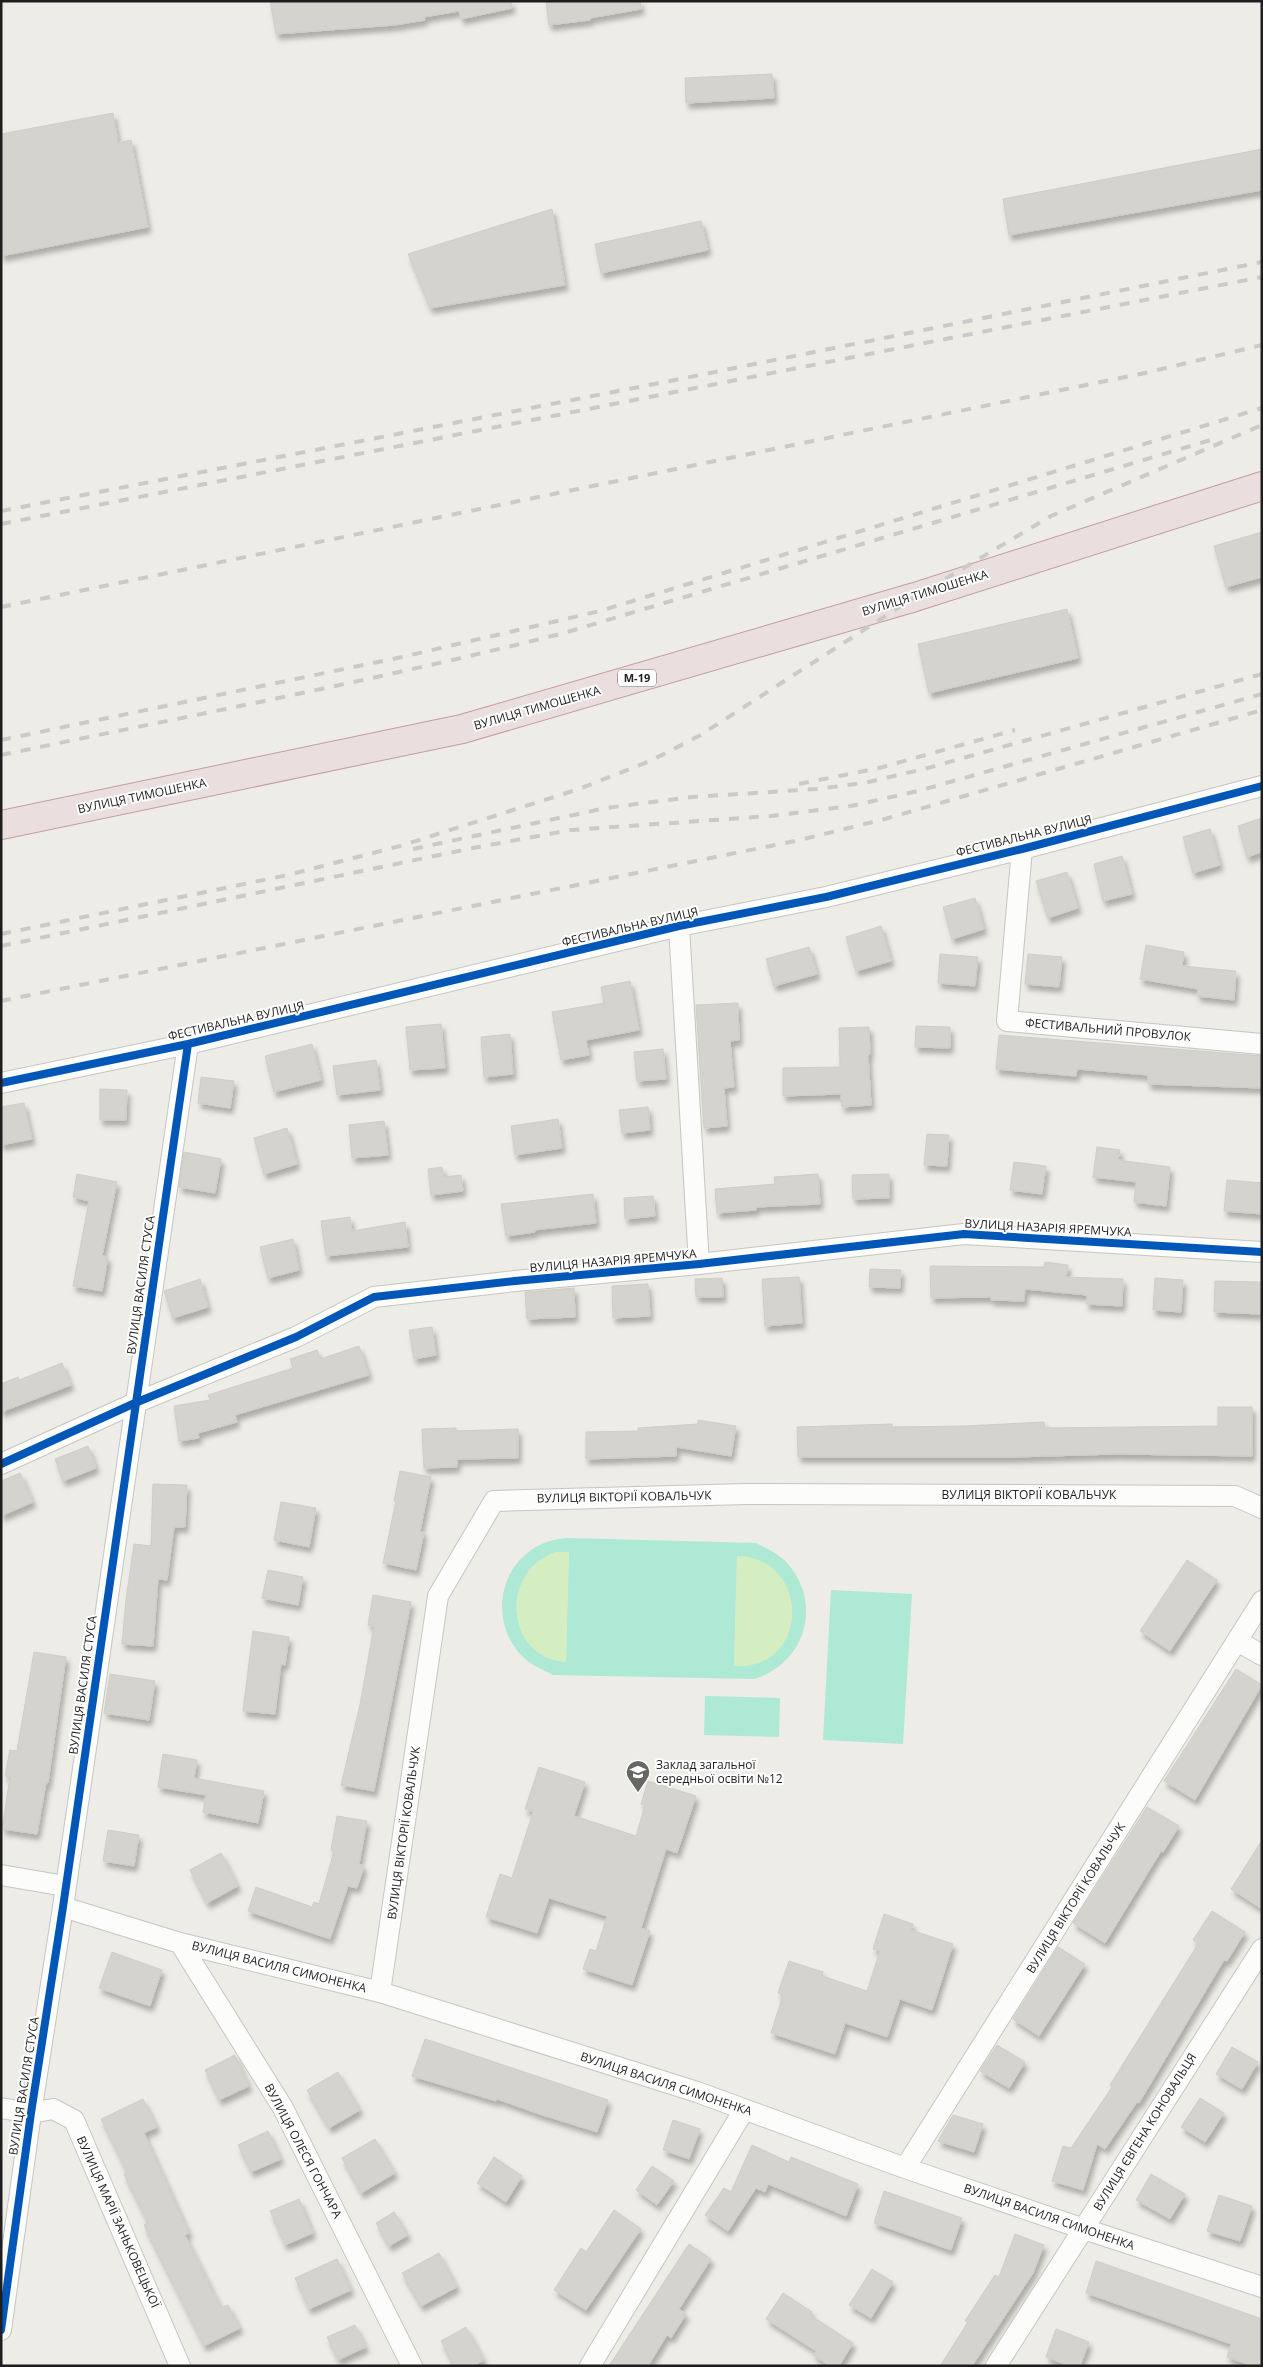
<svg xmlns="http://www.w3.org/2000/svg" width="1263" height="2367" viewBox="0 0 1263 2367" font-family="'Open Sans',sans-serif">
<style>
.grass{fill:#d5eec1}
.pitch{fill:#ade9d5;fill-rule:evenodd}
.building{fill:#d5d3ce;stroke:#d0cdc7;filter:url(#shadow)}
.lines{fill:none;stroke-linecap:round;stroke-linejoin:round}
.minor-casing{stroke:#c5c5c2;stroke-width:22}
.highway-casing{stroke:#c59ba2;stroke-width:30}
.minor{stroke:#fcfcfb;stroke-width:20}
.highway{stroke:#ebdede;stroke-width:28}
.rail{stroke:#cacac9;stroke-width:4;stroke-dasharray:10 10;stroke-linecap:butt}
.cycleway-casing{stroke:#fff;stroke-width:11}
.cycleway{stroke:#0057b8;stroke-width:8}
.labels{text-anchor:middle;stroke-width:4;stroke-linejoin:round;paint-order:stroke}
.shield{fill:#fff;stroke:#626262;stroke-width:1}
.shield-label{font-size:11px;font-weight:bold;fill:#1e1e1e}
.street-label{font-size:12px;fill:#1e1e1e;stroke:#fff}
.poi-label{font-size:12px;fill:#1e1e1e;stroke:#fff;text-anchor:start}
</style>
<defs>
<filter id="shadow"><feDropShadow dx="3" dy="5.5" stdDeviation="2.5" flood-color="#0004"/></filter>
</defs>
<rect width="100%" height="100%" fill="#edece6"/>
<!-- grass -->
<path class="grass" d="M 556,1552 L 569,1552 L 566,1662 C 505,1658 499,1571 556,1552 Z
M 737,1556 C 742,1556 748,1556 753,1557 C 800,1568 807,1645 761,1663 C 752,1666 743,1666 734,1666 Z"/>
<!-- pitch -->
<path class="pitch" d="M 570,1538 L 756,1543 C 768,1549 779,1554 788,1564 C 823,1604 805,1664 754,1679 L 553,1675 C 541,1669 529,1664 520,1654 C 481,1609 509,1539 570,1538 ZM 556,1552 L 569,1552 L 566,1662 C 505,1658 499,1571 556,1552 ZM 737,1556 C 811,1557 811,1671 734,1666 Z
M 831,1590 L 912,1594 L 903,1744 L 823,1740 Z
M 705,1696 L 780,1698 L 779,1737 L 704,1735 Z"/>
<!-- building -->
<path class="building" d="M 270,1 L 511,1 L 512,8 L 461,19 L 459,11 L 424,17 L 425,20 L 395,25 L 276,34 Z
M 546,1 L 640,1 L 641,9 L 590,18 L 590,20 L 549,25 Z
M 772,74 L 774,98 L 686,103 L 685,78 Z
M 113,113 L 118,143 L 131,140 L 148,227 L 1,256 L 1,134 Z
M 1262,149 L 1262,190 L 1009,235 L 1003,199 Z
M 552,209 L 565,285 L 430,308 L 408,254 Z
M 701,221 L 708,250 L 601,273 L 595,244 Z
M 1262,532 L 1262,577 L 1226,587 L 1214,546 Z
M 1067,609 L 1078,658 L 929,693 L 918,644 Z
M 1262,818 L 1262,852 L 1247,857 L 1238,826 Z
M 1210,829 L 1220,865 L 1193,873 L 1183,837 Z
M 1122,856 L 1132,894 L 1103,901 L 1094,864 Z
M 1067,872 L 1078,908 L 1048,918 L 1036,881 Z
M 975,898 L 984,929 L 952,939 L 943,907 Z
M 881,926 L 891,961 L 856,971 L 846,937 Z
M 1146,945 L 1184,952 L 1182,966 L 1236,971 L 1234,1000 L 1197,996 L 1198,989 L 1140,979 Z
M 809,947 L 817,974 L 774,986 L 766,959 Z
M 940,954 L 978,957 L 975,986 L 938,983 Z
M 1028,954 L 1062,957 L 1059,987 L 1025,984 Z
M 630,981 L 639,1030 L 586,1040 L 589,1055 L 561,1060 L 552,1012 L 604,1003 L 601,987 Z
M 738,1003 L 739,1040 L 730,1041 L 734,1087 L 724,1088 L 727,1126 L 704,1128 L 696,1005 Z
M 441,1024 L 445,1068 L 410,1070 L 406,1027 Z
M 916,1026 L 950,1027 L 950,1048 L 915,1047 Z
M 869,1027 L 870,1054 L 868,1054 L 871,1105 L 842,1107 L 841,1094 L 783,1096 L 783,1068 L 840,1067 L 839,1028 Z
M 510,1034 L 513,1074 L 484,1077 L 481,1037 Z
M 999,1035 L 1262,1056 L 1262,1088 L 1148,1084 L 1148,1075 L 1077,1069 L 1076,1076 L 996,1069 Z
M 312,1044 L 321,1080 L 274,1092 L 265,1056 Z
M 663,1049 L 666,1079 L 637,1081 L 634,1052 Z
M 376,1060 L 380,1090 L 337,1095 L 333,1066 Z
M 201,1077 L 234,1081 L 230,1108 L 198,1103 Z
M 100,1089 L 127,1090 L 126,1120 L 100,1120 Z
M 24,1103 L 32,1139 L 1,1145 L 1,1107 Z
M 648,1107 L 650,1130 L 622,1133 L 619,1110 Z
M 558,1119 L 562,1148 L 515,1155 L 511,1126 Z
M 384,1121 L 388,1155 L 352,1158 L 349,1125 Z
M 287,1128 L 297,1164 L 264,1174 L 254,1138 Z
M 927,1134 L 949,1135 L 947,1166 L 924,1165 Z
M 1097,1147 L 1120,1150 L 1118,1160 L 1170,1167 L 1166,1206 L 1134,1202 L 1136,1182 L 1093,1177 Z
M 184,1152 L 221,1159 L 215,1193 L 179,1187 Z
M 1014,1162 L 1046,1166 L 1042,1194 L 1010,1190 Z
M 442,1167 L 443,1177 L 461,1175 L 463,1191 L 431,1195 L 428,1169 Z
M 77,1174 L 117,1182 L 102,1256 L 108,1257 L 102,1291 L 73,1286 L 89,1201 L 73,1197 Z
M 818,1174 L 820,1204 L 756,1207 L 756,1210 L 717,1213 L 715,1189 L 775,1184 L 774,1177 Z
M 889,1174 L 889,1198 L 853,1199 L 852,1175 Z
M 1227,1180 L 1262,1183 L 1262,1214 L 1224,1211 Z
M 593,1194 L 596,1223 L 534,1230 L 535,1232 L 506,1236 L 501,1204 Z
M 653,1196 L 655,1216 L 625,1219 L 624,1198 Z
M 350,1217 L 352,1231 L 405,1222 L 408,1247 L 326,1256 L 321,1221 Z
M 293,1239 L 299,1270 L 268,1278 L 260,1247 Z
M 1045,1262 L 1068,1265 L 1066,1277 L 1123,1279 L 1122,1306 L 1086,1304 L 1087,1295 L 1025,1289 L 1024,1301 L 991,1300 L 991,1297 L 931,1298 L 930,1266 L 1044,1267 Z
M 870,1269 L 901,1270 L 900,1288 L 869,1287 Z
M 799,1277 L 802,1323 L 765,1326 L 762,1279 Z
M 722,1278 L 723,1297 L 696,1297 L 695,1279 Z
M 1155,1278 L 1183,1280 L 1181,1312 L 1153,1310 Z
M 200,1279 L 208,1307 L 173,1318 L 164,1291 Z
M 1215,1281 L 1261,1282 L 1260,1314 L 1214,1312 Z
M 648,1284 L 650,1316 L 613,1318 L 612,1286 Z
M 574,1288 L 575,1317 L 527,1319 L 525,1292 Z
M 432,1327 L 436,1355 L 414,1359 L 409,1330 Z
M 359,1346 L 369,1375 L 235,1415 L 237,1422 L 198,1433 L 199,1438 L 179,1441 L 174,1406 L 210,1400 L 208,1395 L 293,1368 L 290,1359 L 317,1350 L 320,1359 Z
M 62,1363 L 71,1385 L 1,1412 L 1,1384 L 18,1377 L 19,1380 Z
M 1218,1407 L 1252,1407 L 1252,1456 L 1116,1454 L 1015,1457 L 798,1457 L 797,1427 L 892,1424 L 892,1427 L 965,1426 L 1044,1422 L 1045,1428 L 1218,1426 Z
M 698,1420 L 736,1426 L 731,1456 L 676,1447 L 676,1456 L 586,1459 L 586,1432 L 638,1431 L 638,1428 L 698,1424 Z
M 456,1428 L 456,1431 L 518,1429 L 518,1458 L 457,1459 L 457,1467 L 424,1468 L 422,1429 Z
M 88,1446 L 96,1468 L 63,1481 L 55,1459 Z
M 400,1471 L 431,1477 L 420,1532 L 424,1532 L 416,1570 L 383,1563 L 396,1501 L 394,1501 Z
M 20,1473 L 33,1502 L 1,1516 L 1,1481 Z
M 153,1484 L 187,1485 L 185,1527 L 174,1527 L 167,1580 L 158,1579 L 153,1646 L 122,1644 L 126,1600 L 134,1544 L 151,1546 Z
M 281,1502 L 316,1508 L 309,1547 L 274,1540 Z
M 1187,1560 L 1217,1580 L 1170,1651 L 1140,1631 Z
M 268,1570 L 303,1577 L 298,1605 L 262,1598 Z
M 373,1595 L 411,1602 L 374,1791 L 341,1785 L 360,1705 L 374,1626 L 368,1625 Z
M 253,1631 L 289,1637 L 285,1665 L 281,1664 L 275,1714 L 243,1711 Z
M 34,1652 L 66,1657 L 48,1783 L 46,1783 L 37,1834 L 2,1829 L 10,1777 L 5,1776 L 10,1750 L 17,1751 Z
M 1236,1669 L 1262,1685 L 1195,1800 L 1164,1781 Z
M 110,1674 L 155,1681 L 149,1720 L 104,1713 Z
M 163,1754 L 197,1760 L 194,1778 L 264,1791 L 258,1823 L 203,1812 L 206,1795 L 158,1787 Z
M 539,1767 L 585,1782 L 574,1816 L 636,1836 L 645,1806 L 641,1804 L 648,1781 L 696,1796 L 677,1853 L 666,1849 L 641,1928 L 650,1931 L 632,1985 L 583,1969 L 590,1949 L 596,1951 L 607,1916 L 549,1898 L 537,1933 L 486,1917 L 500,1874 L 512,1878 L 533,1812 L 525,1809 Z
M 1147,1807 L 1179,1826 L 1163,1852 L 1161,1851 L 1105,1943 L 1073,1923 Z
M 337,1816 L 367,1821 L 359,1864 L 364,1866 L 357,1888 L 348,1886 L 330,1939 L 248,1911 L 256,1887 L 312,1907 L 314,1902 L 319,1904 L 334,1851 L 331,1850 Z
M 108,1830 L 139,1835 L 134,1866 L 103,1861 Z
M 1262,1840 L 1262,1909 L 1231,1889 Z
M 221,1853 L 238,1886 L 207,1903 L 190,1870 Z
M 1212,1911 L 1245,1932 L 1227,1961 L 1224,1960 L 1139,2103 L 1137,2102 L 1105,2149 L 1097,2144 L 1083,2190 L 1052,2181 L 1063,2146 L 1071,2148 L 1112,2087 L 1110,2085 L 1198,1944 L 1193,1940 Z
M 884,1914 L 913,1924 L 911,1930 L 953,1944 L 932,2010 L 900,1999 L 887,2037 L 845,2023 L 835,2054 L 771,2033 L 783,1995 L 778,1993 L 789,1961 L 823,1972 L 822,1976 L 867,1991 L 880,1951 L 873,1949 Z
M 1058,1947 L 1085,1964 L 1039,2036 L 1013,2019 Z
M 112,1952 L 162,1970 L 150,2006 L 99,1988 Z
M 425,2039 L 608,2100 L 597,2132 L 539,2114 L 497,2099 L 496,2101 L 412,2076 Z
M 997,2045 L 1025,2062 L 1009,2088 L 980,2071 Z
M 1232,2047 L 1258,2062 L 1242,2089 L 1216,2074 Z
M 235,2055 L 249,2086 L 219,2100 L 205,2070 Z
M 338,2072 L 360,2110 L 329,2128 L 307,2090 Z
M 1200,2098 L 1224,2113 L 1205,2142 L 1181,2127 Z
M 143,2099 L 157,2127 L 144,2133 L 189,2233 L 185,2235 L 221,2308 L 228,2305 L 240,2328 L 204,2346 L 144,2225 L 148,2223 L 124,2174 L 127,2172 L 101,2119 Z
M 953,2115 L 983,2124 L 974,2152 L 938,2141 Z
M 673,2120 L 700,2129 L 689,2159 L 663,2150 Z
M 268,2131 L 281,2159 L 251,2172 L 238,2145 Z
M 375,2139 L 395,2173 L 361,2193 L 342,2158 Z
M 752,2145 L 789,2162 L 791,2157 L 858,2184 L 846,2216 L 768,2184 L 765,2192 L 756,2188 L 728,2231 L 705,2215 L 724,2188 L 731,2192 Z
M 494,2157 L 522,2176 L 506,2202 L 477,2183 Z
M 652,2166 L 674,2181 L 657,2205 L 636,2190 Z
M 1151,2174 L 1185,2194 L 1170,2219 L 1136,2200 Z
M 884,2191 L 962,2218 L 951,2250 L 874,2223 Z
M 1219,2195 L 1252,2206 L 1240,2241 L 1207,2231 Z
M 299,2199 L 313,2233 L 285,2245 L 270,2211 Z
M 614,2210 L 641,2229 L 586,2310 L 554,2290 L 581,2248 L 586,2252 Z
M 394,2212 L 408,2235 L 389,2246 L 376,2223 Z
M 1015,2234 L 1044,2245 L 1033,2273 L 972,2366 L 940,2366 L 968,2322 L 965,2321 L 995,2275 L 999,2277 Z
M 689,2244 L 711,2259 L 679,2309 L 686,2314 L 671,2338 L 667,2335 L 648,2366 L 609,2366 Z
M 439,2253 L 457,2287 L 421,2306 L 402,2273 Z
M 337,2259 L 351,2290 L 309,2309 L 295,2278 Z
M 1096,2261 L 1262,2319 L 1262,2366 L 1253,2366 L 1227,2357 L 1231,2344 L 1086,2293 Z
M 872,2269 L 893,2282 L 871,2318 L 849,2305 Z
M 783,2293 L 812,2312 L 810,2315 L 853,2343 L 839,2366 L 830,2366 L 813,2355 L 816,2351 L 766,2319 Z
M 355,2325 L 366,2347 L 338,2360 L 327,2337 Z
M 466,2327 L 484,2360 L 473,2366 L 454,2366 L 441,2341 Z
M 1056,2329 L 1089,2342 L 1080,2366 L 1069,2366 L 1046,2357 Z"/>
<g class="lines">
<!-- minor casing -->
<g class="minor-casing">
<path id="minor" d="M 1022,849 L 1007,1021 L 1262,1044
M 679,926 L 699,1264
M 1,1083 L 188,1044 L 679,926 L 826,897 L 1022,849 L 1262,786
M 1,1464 L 135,1403 L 296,1337 L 374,1297 L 515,1281 L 699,1264 L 964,1234 L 1262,1252
M 1237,1641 L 1262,1655
M 1,1875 L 65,1886
M 63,1907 L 180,1943 L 380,1992 L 697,2092 L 905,2168 L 1084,2229 L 1262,2287
M 180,1943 L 283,2108 L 412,2366
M 380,1992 L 438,1596 L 494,1501 L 746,1494 L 1235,1496 L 1262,1508
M 1,2108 L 31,2113 L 53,2109 L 74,2120 L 180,2366
M 905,2168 L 1262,1601
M 1,2330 L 31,2113 L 63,1907 L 188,1044
M 590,2366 L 744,2110
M 996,2366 L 1262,1949"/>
</g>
<!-- highway casing -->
<g class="highway-casing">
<path id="highway" d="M 1,825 L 462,729 L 915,597 L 1262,486"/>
</g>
<!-- minor -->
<use href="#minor" class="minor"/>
<!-- highway -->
<use href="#highway" class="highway"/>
<!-- rail -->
<path class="rail" d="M 1,511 L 675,380 L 1262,262
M 1,524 L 1262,277
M 1,607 L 1145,373 L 1262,345
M 1,740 L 402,657 L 600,611 L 1262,408
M 1,755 C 189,716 378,680 564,633 L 1214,439
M 799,784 L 879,768 L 1015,730
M 413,849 L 606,808 L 692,797 L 817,789 L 864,783 L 924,769 L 1262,674
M 1,934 L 288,875 L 400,846 L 579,789 L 650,761 L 699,736 L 915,597 L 1051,516 L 1262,425
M 1,946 L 473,848 L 571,830 L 771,816 L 851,806 L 918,791 L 1262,694
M 1,1001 L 800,840 L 885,819 L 1262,710"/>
<!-- cycleway casing -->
<g class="cycleway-casing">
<path id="cycleway" d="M 1,1083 L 188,1044 L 679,926 L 826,897 L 1022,849 L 1262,786
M 1,1464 L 135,1403 L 296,1337 L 374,1297 L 515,1281 L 699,1264 L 964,1234 L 1262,1252
M 1,2330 L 31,2113 L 63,1907 L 188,1044"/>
</g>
<!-- cycleway -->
<use href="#cycleway" class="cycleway"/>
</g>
<!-- icons -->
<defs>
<g id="school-pin" transform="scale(1.25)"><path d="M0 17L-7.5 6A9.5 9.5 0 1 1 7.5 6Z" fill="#666664" stroke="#fff"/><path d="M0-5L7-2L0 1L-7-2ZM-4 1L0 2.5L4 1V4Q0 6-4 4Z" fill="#fff"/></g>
</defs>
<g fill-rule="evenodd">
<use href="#school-pin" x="638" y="1772"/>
</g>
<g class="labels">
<!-- shield labels -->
<rect class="shield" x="618" y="669.5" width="38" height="17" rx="4"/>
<g class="shield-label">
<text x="637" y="682">М-19</text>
</g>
<!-- street labels -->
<g class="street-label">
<text transform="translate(925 593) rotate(-17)" y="4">ВУЛИЦЯ ТИМОШЕНКА</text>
<text transform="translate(537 708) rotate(-16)" y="4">ВУЛИЦЯ ТИМОШЕНКА</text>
<text transform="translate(142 796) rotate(-12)" y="4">ВУЛИЦЯ ТИМОШЕНКА</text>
<text transform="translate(1024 836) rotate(-14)" y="4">ФЕСТИВАЛЬНА ВУЛИЦЯ</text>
<text transform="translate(630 927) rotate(-13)" y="4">ФЕСТИВАЛЬНА ВУЛИЦЯ</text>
<text transform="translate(236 1021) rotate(-13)" y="4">ФЕСТИВАЛЬНА ВУЛИЦЯ</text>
<text transform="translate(1108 1030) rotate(5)" y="4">ФЕСТИВАЛЬНИЙ ПРОВУЛОК</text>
<text transform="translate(1048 1228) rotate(3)" y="4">ВУЛИЦЯ НАЗАРІЯ ЯРЕМЧУКА</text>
<text transform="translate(613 1261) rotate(-5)" y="4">ВУЛИЦЯ НАЗАРІЯ ЯРЕМЧУКА</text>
<text transform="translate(141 1285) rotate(-82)" y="4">ВУЛИЦЯ ВАСИЛЯ СТУСА</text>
<text x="1029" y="1499">ВУЛИЦЯ ВІКТОРІЇ КОВАЛЬЧУК</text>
<text transform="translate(624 1497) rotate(-1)" y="4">ВУЛИЦЯ ВІКТОРІЇ КОВАЛЬЧУК</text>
<text transform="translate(83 1685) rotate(-82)" y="4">ВУЛИЦЯ ВАСИЛЯ СТУСА</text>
<text transform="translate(404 1833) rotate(-82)" y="4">ВУЛИЦЯ ВІКТОРІЇ КОВАЛЬЧУК</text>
<text transform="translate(1076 1898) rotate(-58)" y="4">ВУЛИЦЯ ВІКТОРІЇ КОВАЛЬЧУК</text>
<text transform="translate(279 1967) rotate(14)" y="4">ВУЛИЦЯ ВАСИЛЯ СИМОНЕНКА</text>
<text transform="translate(666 2084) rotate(18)" y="4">ВУЛИЦЯ ВАСИЛЯ СИМОНЕНКА</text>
<text transform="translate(24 2086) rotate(-81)" y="4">ВУЛИЦЯ ВАСИЛЯ СТУСА</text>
<text transform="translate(1145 2132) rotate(-58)" y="4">ВУЛИЦЯ ЄВГЕНА КОНОВАЛЬЦЯ</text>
<text transform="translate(303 2151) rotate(62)" y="4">ВУЛИЦЯ ОЛЕСЯ ГОНЧАРА</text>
<text transform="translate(1049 2217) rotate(19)" y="4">ВУЛИЦЯ ВАСИЛЯ СИМОНЕНКА</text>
<text transform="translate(118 2222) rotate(66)" y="4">ВУЛИЦЯ МАРІЇ ЗАНЬКОВЕЦЬКОЇ</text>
</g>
<!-- poi labels -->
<g class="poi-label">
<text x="656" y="1769">Заклад загальної<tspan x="656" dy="14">середньої освіти №12</tspan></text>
</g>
</g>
<!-- border -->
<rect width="1263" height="2367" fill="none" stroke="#1e1e1e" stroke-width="5"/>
</svg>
